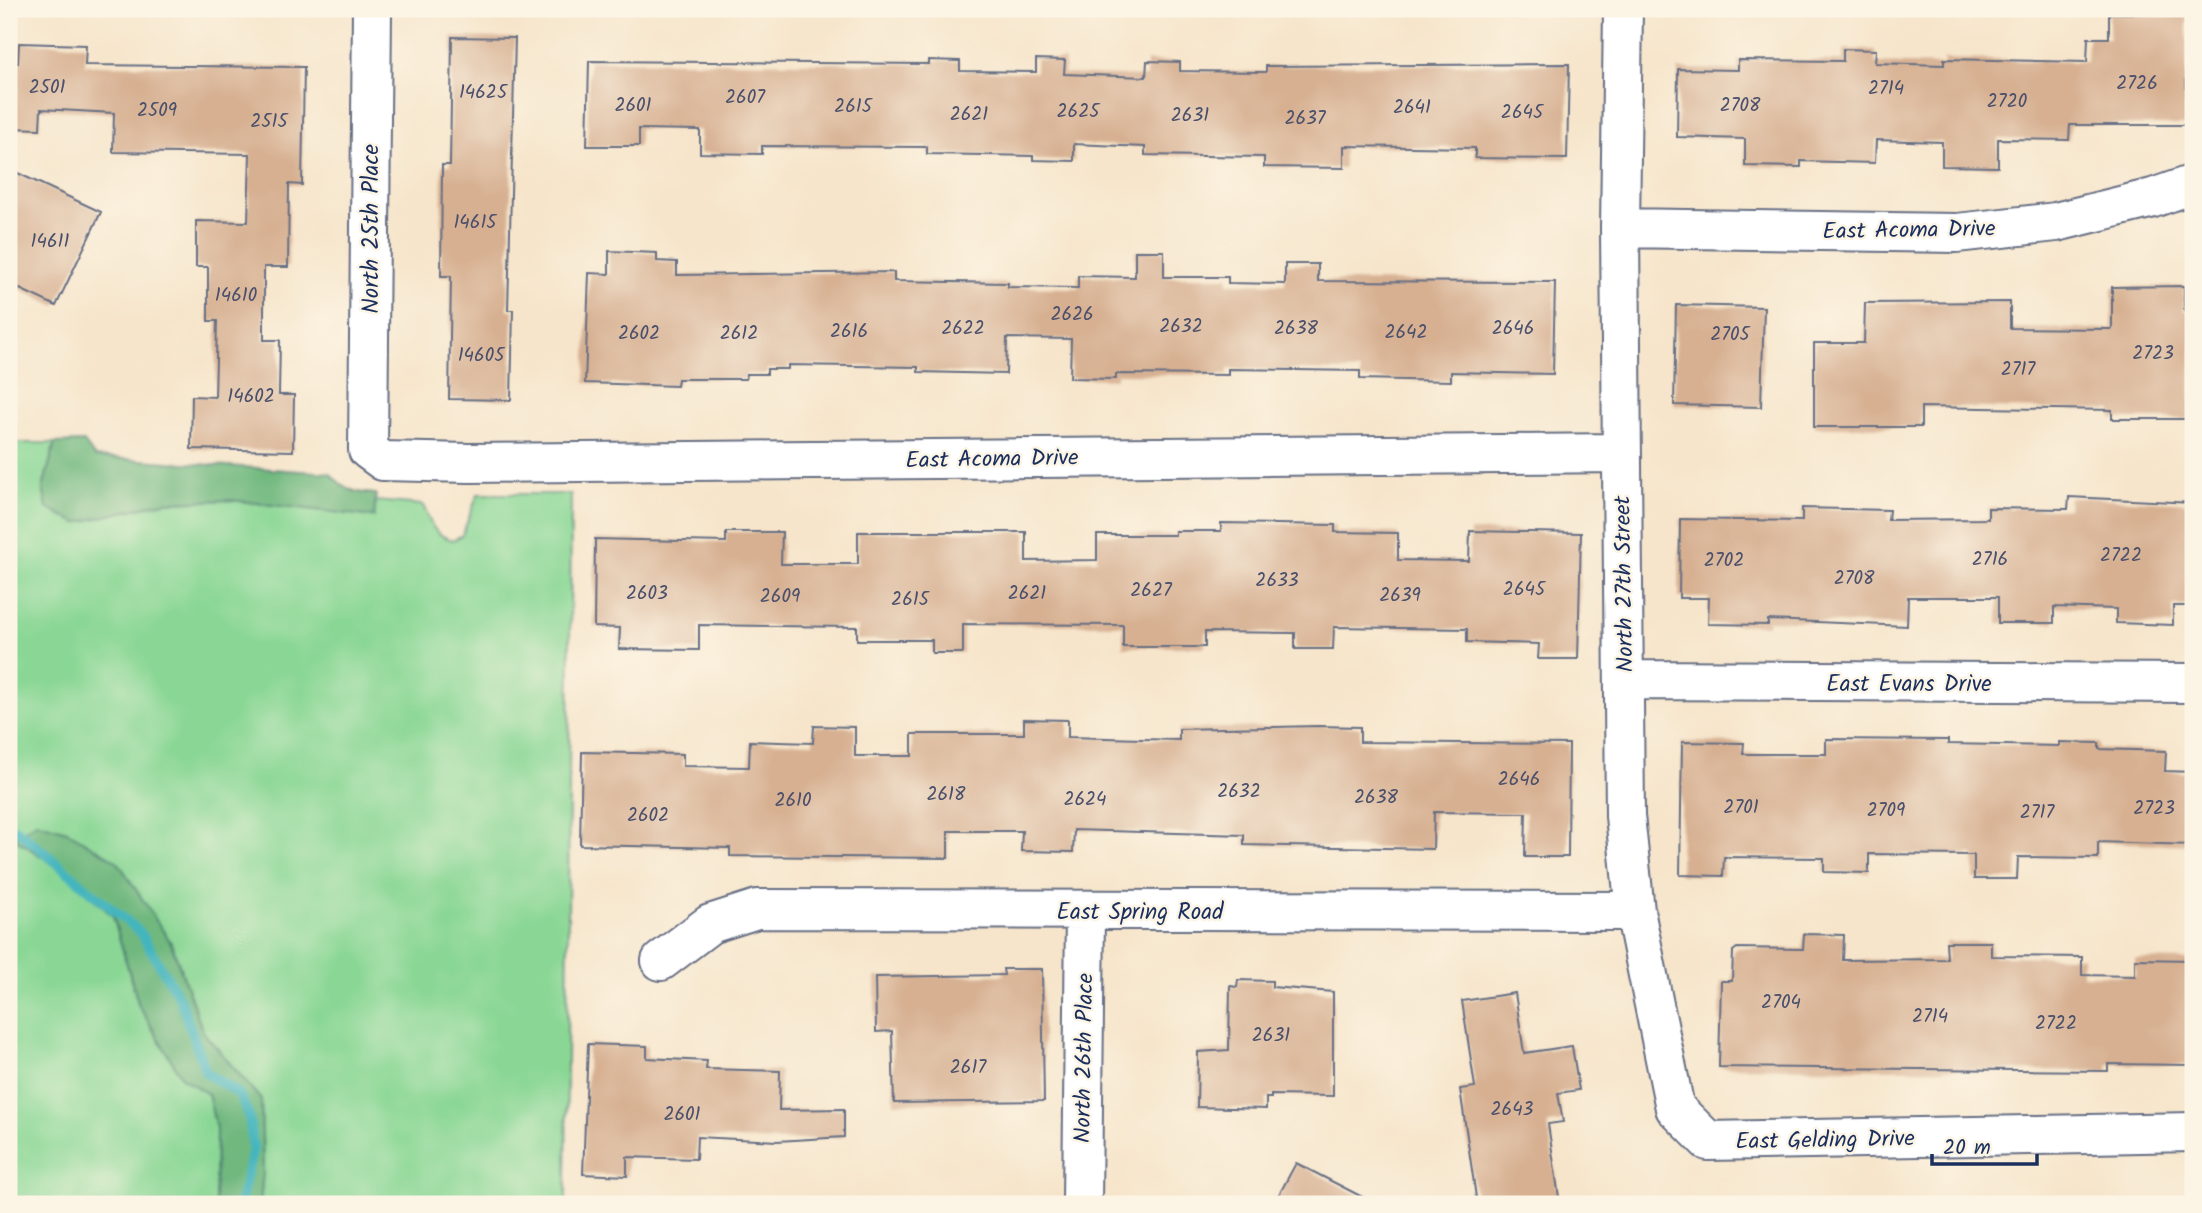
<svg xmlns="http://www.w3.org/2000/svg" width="2202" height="1213" viewBox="0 0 2202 1213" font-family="Kalam,sans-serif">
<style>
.green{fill:#8ad795;stroke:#52837a;stroke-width:2}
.forest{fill:#6fb87e;stroke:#45746e;stroke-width:2}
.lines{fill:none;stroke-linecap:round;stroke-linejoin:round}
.stream{stroke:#45b5bd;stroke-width:10}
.building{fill:#d7b092}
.minor-casing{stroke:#686f84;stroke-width:42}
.minor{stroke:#fff;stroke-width:38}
.labels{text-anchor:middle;stroke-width:5;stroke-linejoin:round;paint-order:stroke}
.number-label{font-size:19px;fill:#4a4f6b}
.street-label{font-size:23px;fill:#1b2f5e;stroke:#fcf5e5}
</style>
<rect width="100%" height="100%" fill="#fcf5e5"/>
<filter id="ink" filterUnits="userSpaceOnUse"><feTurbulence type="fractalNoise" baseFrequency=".0143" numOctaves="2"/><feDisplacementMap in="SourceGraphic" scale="14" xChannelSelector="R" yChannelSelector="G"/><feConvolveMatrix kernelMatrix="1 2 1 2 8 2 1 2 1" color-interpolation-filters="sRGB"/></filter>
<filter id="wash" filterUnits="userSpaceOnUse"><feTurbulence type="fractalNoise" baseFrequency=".00686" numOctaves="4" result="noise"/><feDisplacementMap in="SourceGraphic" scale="28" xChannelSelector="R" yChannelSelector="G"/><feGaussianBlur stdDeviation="1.57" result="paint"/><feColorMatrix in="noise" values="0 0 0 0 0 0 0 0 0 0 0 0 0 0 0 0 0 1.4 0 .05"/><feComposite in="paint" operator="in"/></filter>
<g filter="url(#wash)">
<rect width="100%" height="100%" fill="#f6e5cb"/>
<!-- green -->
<path class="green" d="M 9,443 L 55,443 L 43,488 L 77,523 L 164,502 L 231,500 L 374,517 L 376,501 L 423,505 C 431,524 433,535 453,540 L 462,535 L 478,494 L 571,494 L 566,1204 L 260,1204 L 263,1172 L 261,1100 L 203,1032 L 171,942 L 14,838 L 62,870 L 113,916 L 139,1006 L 182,1077 L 208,1094 L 216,1128 L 215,1204 L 9,1204 Z"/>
<!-- forest -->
<path class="forest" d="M 84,442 L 95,457 L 330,473 C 344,490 355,493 376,494 L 374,517 L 231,500 L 164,502 L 77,523 L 47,508 L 43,488 L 55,443 Z
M 36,822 L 67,831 L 118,862 L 171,943 L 203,1032 L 261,1100 L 263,1172 L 260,1204 L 215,1204 L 216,1128 L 208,1094 L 182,1078 L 139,1006 L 113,916 L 62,870 L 14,838 Z"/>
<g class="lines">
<!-- stream -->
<path class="stream" d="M 16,829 L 140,932 L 180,999 L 206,1073 L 239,1094 L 249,1116 L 253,1148 L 240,1204"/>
</g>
<g id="blocks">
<!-- building -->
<path class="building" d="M 2109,13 L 2187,14 L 2186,125 L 2070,125 L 2069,140 L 1998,139 L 1998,167 L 1942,166 L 1942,142 L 1876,140 L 1875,163 L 1801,161 L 1801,167 L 1745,166 L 1745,139 L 1677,137 L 1678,69 L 1738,70 L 1738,60 L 1843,61 L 1843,49 L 1876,50 L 1875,63 L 1944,65 L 1944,59 L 2087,62 L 2088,38 L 2109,38 Z
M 452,37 L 515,38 L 508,310 L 513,310 L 511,400 L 449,399 L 451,276 L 441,276 L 442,165 L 450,165 Z
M 19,43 L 86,45 L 85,65 L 304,67 L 302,185 L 289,184 L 288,267 L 264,267 L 264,340 L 280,340 L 279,395 L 294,395 L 293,451 L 191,449 L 192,396 L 215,397 L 217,321 L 208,321 L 208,267 L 196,267 L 196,221 L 248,222 L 250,154 L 113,152 L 114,113 L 41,109 L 40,129 L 9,128 L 9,63 L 18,63 Z
M 1036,59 L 1065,60 L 1064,74 L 1146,77 L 1147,61 L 1180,62 L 1180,71 L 1266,72 L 1266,66 L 1569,64 L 1567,159 L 1475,158 L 1475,148 L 1344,146 L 1344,168 L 1264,167 L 1264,157 L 1145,155 L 1145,147 L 1074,144 L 1074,161 L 1033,160 L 1033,156 L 927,154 L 927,147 L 762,146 L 762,154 L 700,153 L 700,130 L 639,129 L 639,146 L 587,146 L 589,61 L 929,64 L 929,60 L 960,61 L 960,71 L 1036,72 Z
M 9,169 L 101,212 L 56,306 L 9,284 Z
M 609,251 L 657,253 L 657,261 L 677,262 L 677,275 L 894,272 L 894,281 L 1008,283 L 1008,287 L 1078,288 L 1078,276 L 1135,277 L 1135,251 L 1164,251 L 1164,277 L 1228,277 L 1228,283 L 1285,284 L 1285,264 L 1318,264 L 1318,281 L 1555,282 L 1553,374 L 1451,372 L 1451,381 L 1360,379 L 1360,371 L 1228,369 L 1228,375 L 1116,374 L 1116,379 L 1070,378 L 1071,339 L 1007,338 L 1006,374 L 918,372 L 918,367 L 788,365 L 788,369 L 767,369 L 767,374 L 746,374 L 746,379 L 678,379 L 677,386 L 585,383 L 589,273 L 609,274 Z
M 2184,286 L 2184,311 L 2193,311 L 2190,419 L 2112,419 L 2112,410 L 1921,407 L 1921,427 L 1814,427 L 1814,343 L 1864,343 L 1865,303 L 2010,302 L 2010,328 L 2112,329 L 2112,287 Z
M 1676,305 L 1764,307 L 1761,407 L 1674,405 Z
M 2069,497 L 2193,503 L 2193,606 L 2173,606 L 2173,625 L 2116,623 L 2116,609 L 2054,607 L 2054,623 L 1998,623 L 1998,597 L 1908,597 L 1907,626 L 1768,620 L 1768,625 L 1708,624 L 1709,598 L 1679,598 L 1680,519 L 1802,521 L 1802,508 L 1889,510 L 1888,520 L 1988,519 L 1988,508 L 2068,509 Z
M 1221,523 L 1335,525 L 1335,532 L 1398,533 L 1398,560 L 1469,561 L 1470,531 L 1581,533 L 1578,659 L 1538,659 L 1539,644 L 1467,642 L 1467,629 L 1334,627 L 1333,649 L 1295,649 L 1295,633 L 1205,632 L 1205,647 L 1123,647 L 1123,625 L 963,624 L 963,653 L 932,653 L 932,640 L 857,640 L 857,627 L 699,625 L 699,650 L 619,649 L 620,628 L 594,627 L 595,539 L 726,542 L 726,532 L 782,532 L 781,564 L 858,564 L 858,532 L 1026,532 L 1026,561 L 1097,560 L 1097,535 L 1175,535 L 1175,531 L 1221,531 Z
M 1024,719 L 1068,720 L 1068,737 L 1179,740 L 1179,729 L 1319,726 L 1360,727 L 1360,742 L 1569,744 L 1568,857 L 1525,857 L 1526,813 L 1434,812 L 1433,849 L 1244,845 L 1244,835 L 1074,830 L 1073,852 L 1021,851 L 1022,831 L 948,831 L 948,858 L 730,856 L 730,848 L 580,845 L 582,752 L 683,754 L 683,766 L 749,767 L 750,741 L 813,743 L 814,726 L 855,727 L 855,756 L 912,756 L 912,734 L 1024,734 Z
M 1826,739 L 1948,740 L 1948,744 L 2059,746 L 2059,742 L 2099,743 L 2099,749 L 2166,751 L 2165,771 L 2193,772 L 2193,845 L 2098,842 L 2098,858 L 2018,857 L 2017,879 L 1974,879 L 1974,855 L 1869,854 L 1869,873 L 1824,872 L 1824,858 L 1724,857 L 1723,876 L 1680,875 L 1682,742 L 1744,743 L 1743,754 L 1826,754 Z
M 1804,934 L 1844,935 L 1843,960 L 1947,959 L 1946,942 L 1991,942 L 1991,956 L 2082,957 L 2082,975 L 2135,976 L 2135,959 L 2193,960 L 2193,1065 L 2108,1064 L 2108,1071 L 1719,1067 L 1721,981 L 1732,981 L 1733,951 L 1737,948 L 1803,949 Z
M 1003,969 L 1042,969 L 1044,1101 L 894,1103 L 892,1031 L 876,1032 L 875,977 L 1004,975 Z
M 1238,980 L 1272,981 L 1272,987 L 1333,992 L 1333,1096 L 1271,1095 L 1271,1098 L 1266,1098 L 1266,1109 L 1197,1107 L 1198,1052 L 1229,1050 L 1230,986 L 1237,987 Z
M 1515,993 L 1524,1053 L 1572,1046 L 1579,1090 L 1558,1093 L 1563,1122 L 1548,1124 L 1560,1204 L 1477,1204 L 1460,1089 L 1475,1087 L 1462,1001 Z
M 588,1044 L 647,1046 L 647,1058 L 707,1061 L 706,1069 L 780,1071 L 779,1110 L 844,1109 L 844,1137 L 777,1141 L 697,1137 L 696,1159 L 627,1157 L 627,1176 L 583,1174 Z
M 1296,1163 L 1376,1204 L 1274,1204 Z"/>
</g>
</g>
<g filter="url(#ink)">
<use href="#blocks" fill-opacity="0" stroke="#686f84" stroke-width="2"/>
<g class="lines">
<!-- minor casing -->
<g class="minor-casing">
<path id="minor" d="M 372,9 L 368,450 L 383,461 L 469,463 L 1621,453
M 1623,9 L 1620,228 L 1625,816 L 1635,911 L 1675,1108 L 1708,1141 L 2193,1132
M 1620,228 L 1957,233 L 2056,222 L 2153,198 L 2193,184
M 1624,680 L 2193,683
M 661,961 L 710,924 L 757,909 L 1635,911
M 1082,1204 L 1085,911"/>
</g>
<!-- minor -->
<use href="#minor" class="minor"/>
</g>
</g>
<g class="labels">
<!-- number labels -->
<g class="number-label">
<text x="2137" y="89">2726</text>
<text x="47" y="93">2501</text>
<text x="1886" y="94">2714</text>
<text x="483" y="98">14625</text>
<text x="745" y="103">2607</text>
<text x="2007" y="107">2720</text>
<text x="633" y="111">2601</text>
<text x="1740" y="111">2708</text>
<text x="853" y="112">2615</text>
<text x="1412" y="113">2641</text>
<text x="157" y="116">2509</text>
<text x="1078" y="117">2625</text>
<text x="1522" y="118">2645</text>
<text x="969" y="120">2621</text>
<text x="1190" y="121">2631</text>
<text x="1305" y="124">2637</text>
<text x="269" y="127">2515</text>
<text x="475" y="228">14615</text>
<text x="50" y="247">14611</text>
<text x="236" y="301">14610</text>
<text x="1072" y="320">2626</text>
<text x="1181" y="332">2632</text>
<text x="963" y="334">2622</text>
<text x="1296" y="334">2638</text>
<text x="1513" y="334">2646</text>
<text x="849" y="337">2616</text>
<text x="1406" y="338">2642</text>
<text x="639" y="339">2602</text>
<text x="739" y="339">2612</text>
<text x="1730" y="340">2705</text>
<text x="2153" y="359">2723</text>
<text x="481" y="361">14605</text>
<text x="2018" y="375">2717</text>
<text x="251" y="402">14602</text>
<text x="2121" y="561">2722</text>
<text x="1990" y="565">2716</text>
<text x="1724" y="566">2702</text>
<text x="1854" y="584">2708</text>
<text x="1277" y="586">2633</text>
<text x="1524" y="595">2645</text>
<text x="1151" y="596">2627</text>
<text x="647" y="599">2603</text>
<text x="1027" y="599">2621</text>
<text x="1400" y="601">2639</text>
<text x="780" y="602">2609</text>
<text x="910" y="605">2615</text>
<text x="1519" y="785">2646</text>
<text x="1239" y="797">2632</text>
<text x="946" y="800">2618</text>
<text x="1376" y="803">2638</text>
<text x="1085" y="805">2624</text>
<text x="793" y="806">2610</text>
<text x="1741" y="813">2701</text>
<text x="2154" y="814">2723</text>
<text x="1886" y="816">2709</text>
<text x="2037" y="818">2717</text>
<text x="648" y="821">2602</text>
<text x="1781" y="1008">2704</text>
<text x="1930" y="1022">2714</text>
<text x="2056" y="1029">2722</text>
<text x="1271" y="1041">2631</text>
<text x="968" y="1073">2617</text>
<text x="1512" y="1115">2643</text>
<text x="682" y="1120">2601</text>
</g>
<!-- street labels -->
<g class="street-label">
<text transform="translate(370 229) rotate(-90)" y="8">North 25th Place</text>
<text transform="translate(1909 229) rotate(-1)" y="8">East Acoma Drive</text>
<text transform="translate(992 458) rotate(-1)" y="8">East Acoma Drive</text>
<text transform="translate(1623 584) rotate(-91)" y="8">North 27th Street</text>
<text x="1909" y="691">East Evans Drive</text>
<text x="1140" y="919">East Spring Road</text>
<text transform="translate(1083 1058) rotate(-89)" y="8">North 26th Place</text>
<text transform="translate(1825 1139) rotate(-1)" y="8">East Gelding Drive</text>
</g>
</g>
<!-- margin -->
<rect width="2202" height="1213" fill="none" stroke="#fcf5e5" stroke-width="35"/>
<!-- scale -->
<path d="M1932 1154v10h105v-10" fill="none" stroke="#1b2f5e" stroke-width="3.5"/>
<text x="1943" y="1154" font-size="21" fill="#1b2f5e" stroke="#fcf5e5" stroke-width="5" paint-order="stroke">20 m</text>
</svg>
